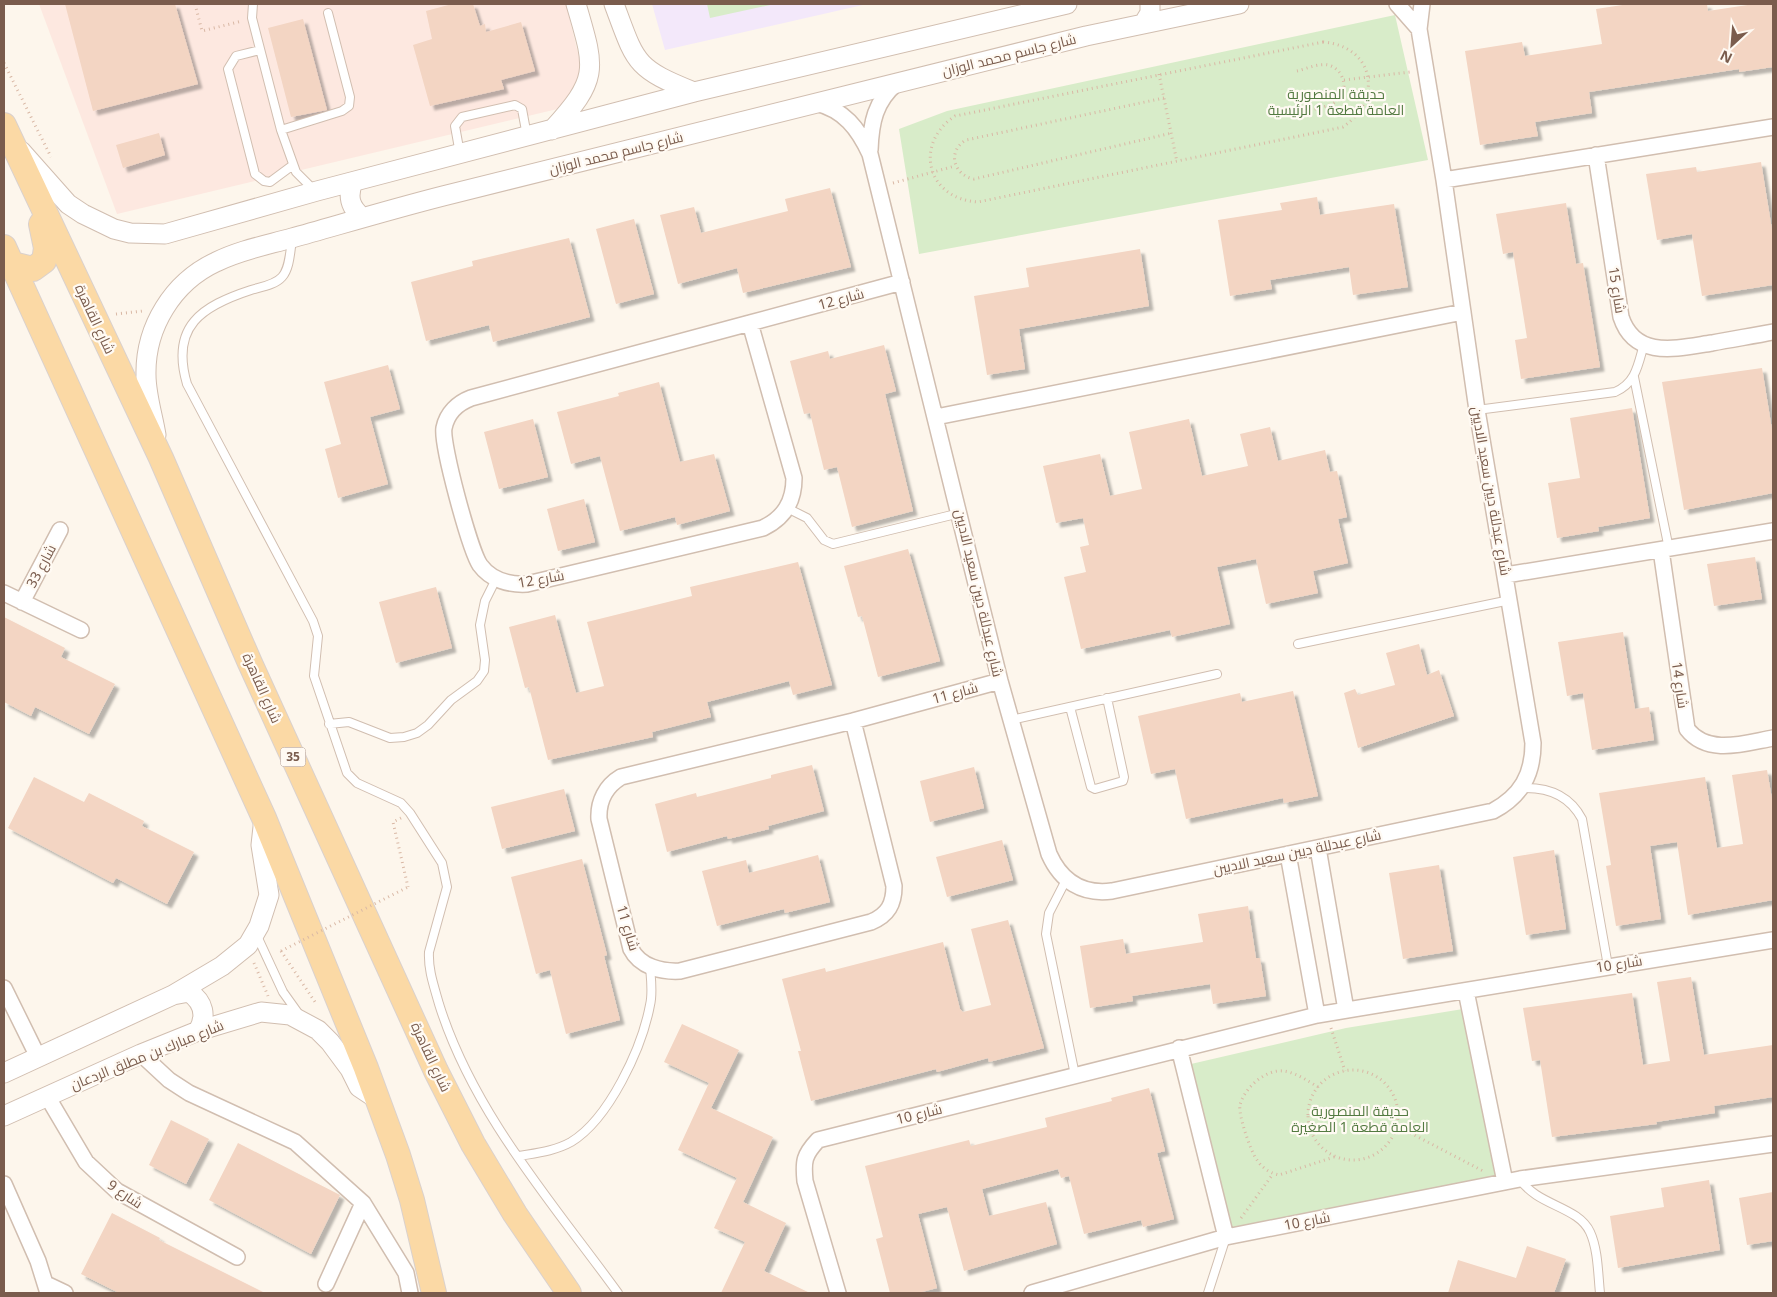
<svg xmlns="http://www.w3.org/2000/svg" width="1777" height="1297" viewBox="0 0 1777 1297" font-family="'Noto Sans',Cairo,sans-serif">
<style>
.commercial{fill:#fde8e0}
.education{fill:#f3e8fa}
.green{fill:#d8ecc9}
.building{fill:#f3d5c3;filter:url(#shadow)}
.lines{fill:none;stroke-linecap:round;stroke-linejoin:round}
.service-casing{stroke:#d1beb0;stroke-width:10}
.minor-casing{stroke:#d1beb0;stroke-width:18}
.tertiary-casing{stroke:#d1beb0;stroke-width:21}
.primary-casing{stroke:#dad1cd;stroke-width:26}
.path{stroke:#d9b8a5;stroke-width:3;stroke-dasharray:1 4;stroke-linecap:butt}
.service{stroke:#fff;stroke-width:8}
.minor{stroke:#fff;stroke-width:15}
.tertiary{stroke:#fff;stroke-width:19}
.primary{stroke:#fbd9a5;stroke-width:24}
.path-bridge{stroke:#d9b8a5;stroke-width:3;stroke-dasharray:1 4;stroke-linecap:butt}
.labels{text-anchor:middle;stroke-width:4.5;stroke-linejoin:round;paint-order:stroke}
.shield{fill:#fffaf3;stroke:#a28b7f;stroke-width:1}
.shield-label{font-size:12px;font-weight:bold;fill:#7a5c4d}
.street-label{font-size:14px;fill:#7a5c4d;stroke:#fffaf3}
.park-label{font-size:14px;fill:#537a41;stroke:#fffaf3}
</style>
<defs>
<filter id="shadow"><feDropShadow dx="4.5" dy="4.5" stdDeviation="1" flood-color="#0004"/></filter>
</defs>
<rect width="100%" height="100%" fill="#fdf6ec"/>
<!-- commercial -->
<path class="commercial" d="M 39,4 L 566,4 L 583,74 L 570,106 L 117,214 Z"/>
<!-- education -->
<path class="education" d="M 652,4 L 867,4 L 665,50 Z"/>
<!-- green -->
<path class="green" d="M 707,4 L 775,4 L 710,18 Z
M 1395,15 L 1428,160 L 919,254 L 899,129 L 947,111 Z
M 1463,1009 L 1499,1179 L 1233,1240 L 1191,1064 L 1346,1028 Z"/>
<!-- building -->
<path class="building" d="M 65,4 L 175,4 L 198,84 L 93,111 Z
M 452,4 L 473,4 L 480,26 L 485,24 L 486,32 L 521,22 L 535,71 L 501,80 L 504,89 L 430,106 L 413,45 L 432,39 L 426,11 Z
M 1629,4 L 1707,4 L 1708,11 L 1754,4 L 1773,4 L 1773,67 L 1739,72 L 1739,69 L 1589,92 L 1592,113 L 1535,122 L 1538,136 L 1480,145 L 1465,51 L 1522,42 L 1525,56 L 1602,44 L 1596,9 Z
M 303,19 L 327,110 L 291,117 L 268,28 Z
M 159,133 L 165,155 L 123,168 L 116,145 Z
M 1761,162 L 1773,236 L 1773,285 L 1702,296 L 1692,234 L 1657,240 L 1646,174 L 1696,167 L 1697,172 Z
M 830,188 L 851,267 L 743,293 L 737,268 L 678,284 L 660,215 L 694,207 L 701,233 L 788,211 L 785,199 Z
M 1317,197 L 1320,215 L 1394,204 L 1408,287 L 1353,295 L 1349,267 L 1270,280 L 1272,289 L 1230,296 L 1218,220 L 1282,210 L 1280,203 Z
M 1566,203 L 1576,264 L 1583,263 L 1600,367 L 1521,379 L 1515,340 L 1527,338 L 1513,252 L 1503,254 L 1496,214 Z
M 634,219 L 654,294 L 616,304 L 596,229 Z
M 569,238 L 590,317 L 493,342 L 489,325 L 426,341 L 411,282 L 473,266 L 472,261 Z
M 1140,249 L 1149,306 L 1019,329 L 1025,369 L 987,375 L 974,296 L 1029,287 L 1026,268 Z
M 884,345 L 896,391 L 885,394 L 913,511 L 852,527 L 837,467 L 824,470 L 810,413 L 804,414 L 790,361 L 828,351 L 830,359 Z
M 388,365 L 400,409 L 370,417 L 388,484 L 338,498 L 325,449 L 341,444 L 324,382 Z
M 1762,368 L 1773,436 L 1773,493 L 1684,510 L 1662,382 Z
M 659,382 L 680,462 L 714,454 L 730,511 L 677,525 L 675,517 L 620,531 L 600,456 L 571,464 L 557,412 L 619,396 L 618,393 Z
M 1632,408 L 1650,518 L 1598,527 L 1599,531 L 1557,538 L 1548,483 L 1580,478 L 1570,418 Z
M 533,419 L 548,477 L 499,489 L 484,432 Z
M 1189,419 L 1202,476 L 1248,466 L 1240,434 L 1270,427 L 1278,461 L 1325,450 L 1330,472 L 1337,471 L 1347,517 L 1338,519 L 1348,563 L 1313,571 L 1318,593 L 1266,604 L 1256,559 L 1217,567 L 1230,624 L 1172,637 L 1170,630 L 1081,649 L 1064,577 L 1086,572 L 1080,547 L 1089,545 L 1083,518 L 1056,523 L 1043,466 L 1100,454 L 1110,496 L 1142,489 L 1129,432 Z
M 584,499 L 595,542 L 558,551 L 547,509 Z
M 908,549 L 940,661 L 878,677 L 862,616 L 858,617 L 844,566 Z
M 1755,557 L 1762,599 L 1714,606 L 1707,564 Z
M 798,562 L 832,685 L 793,695 L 789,681 L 707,702 L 711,717 L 652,732 L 653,737 L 548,760 L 529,687 L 525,688 L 509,627 L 555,615 L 576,693 L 604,686 L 587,622 L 692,596 L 690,587 Z
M 436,587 L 452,648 L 396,663 L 379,602 Z
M 4,617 L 65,648 L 61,657 L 115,684 L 89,734 L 35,707 L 31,716 L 4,702 Z
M 1623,632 L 1635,709 L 1649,707 L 1654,740 L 1592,750 L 1583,693 L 1567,696 L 1558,642 Z
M 1419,644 L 1427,675 L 1439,670 L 1454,716 L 1358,748 L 1344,693 L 1355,689 L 1358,695 L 1395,685 L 1386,653 Z
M 1293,691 L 1318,796 L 1284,803 L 1283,798 L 1186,819 L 1175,769 L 1151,774 L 1138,716 L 1240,693 L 1242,702 Z
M 812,765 L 824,811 L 768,826 L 769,829 L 728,839 L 727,836 L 667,852 L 655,804 L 696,793 L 697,797 L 771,778 L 771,775 Z
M 974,767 L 984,808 L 930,822 L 920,781 Z
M 1767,770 L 1773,805 L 1773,900 L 1688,915 L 1677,842 L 1650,846 L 1661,919 L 1616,926 L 1606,866 L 1611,865 L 1599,793 L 1705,777 L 1717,848 L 1743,844 L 1732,775 Z
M 34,777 L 84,802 L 89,793 L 144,821 L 142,826 L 194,852 L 167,904 L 116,878 L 113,883 L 8,828 Z
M 564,789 L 575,831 L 502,849 L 491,807 Z
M 1002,840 L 1013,880 L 947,897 L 936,857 Z
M 1554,850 L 1566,929 L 1526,935 L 1513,857 Z
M 818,855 L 830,902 L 785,913 L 784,909 L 717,926 L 702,871 L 746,860 L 749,873 Z
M 582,859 L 607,955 L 604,956 L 620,1020 L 566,1034 L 550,970 L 536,974 L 511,877 Z
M 1439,865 L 1453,951 L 1403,959 L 1389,873 Z
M 1248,906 L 1256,958 L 1260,958 L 1266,996 L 1213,1004 L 1210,984 L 1132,996 L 1133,1001 L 1090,1008 L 1080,946 L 1123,939 L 1126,954 L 1203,942 L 1198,914 Z
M 1008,920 L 1044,1048 L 989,1062 L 988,1058 L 937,1072 L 936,1069 L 811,1101 L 798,1051 L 801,1051 L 782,979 L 825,968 L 826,972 L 943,942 L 960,1009 L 963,1012 L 991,1005 L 971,929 Z
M 1691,977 L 1704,1055 L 1773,1045 L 1773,1097 L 1714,1106 L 1715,1113 L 1656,1122 L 1657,1124 L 1552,1137 L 1540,1060 L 1532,1061 L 1523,1008 L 1632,993 L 1643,1065 L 1670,1061 L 1657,982 Z
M 682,1024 L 739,1050 L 711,1108 L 773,1137 L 743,1202 L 786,1223 L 764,1271 L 810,1293 L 721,1293 L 745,1242 L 714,1228 L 737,1178 L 678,1150 L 709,1083 L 664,1062 Z
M 1149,1088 L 1165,1151 L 1157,1153 L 1174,1219 L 1143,1227 L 1141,1220 L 1084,1234 L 1069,1176 L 1061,1178 L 1058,1169 L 982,1189 L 989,1216 L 1046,1202 L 1057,1244 L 964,1271 L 947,1207 L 918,1214 L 937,1288 L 918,1293 L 890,1293 L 876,1239 L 883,1237 L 865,1166 L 969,1140 L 971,1146 L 1047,1127 L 1045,1118 L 1112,1101 L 1111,1098 Z
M 171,1120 L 209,1139 L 186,1184 L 149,1165 Z
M 238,1143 L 340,1195 L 311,1254 L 209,1200 Z
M 1709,1180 L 1720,1250 L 1618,1268 L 1610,1216 L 1664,1207 L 1661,1188 Z
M 1773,1192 L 1773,1241 L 1747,1245 L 1739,1198 Z
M 112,1213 L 160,1238 L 159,1240 L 265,1293 L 119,1293 L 81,1274 Z
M 1527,1246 L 1566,1259 L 1554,1293 L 1448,1293 L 1458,1260 L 1516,1278 Z"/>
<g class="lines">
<!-- service casing -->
<g class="service-casing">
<path id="service" d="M 253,4 L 252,18 L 281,130 L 296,172 L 313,189
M 260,50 L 236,56 L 228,69 L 255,174 L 264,181 L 270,182 L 293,165
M 281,130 L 342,111 L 349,106 L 350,97 L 328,13
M 460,154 L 455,126 L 462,117 L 515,105 L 522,109 L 527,136
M 292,240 C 290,251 290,268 282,277 C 275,285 261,287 251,290 C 202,306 170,326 187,384 L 313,621 L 318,636 L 314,676 L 347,773 L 357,783 L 401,803 L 410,813 L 442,863 L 447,887 L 429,952 C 428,970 434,986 439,1004 C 473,1113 552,1202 618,1293
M 1634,377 L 1669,549
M 1477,410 L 1615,392 C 1636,383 1638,365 1644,344
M 787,508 L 807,518 L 824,540 L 833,544 L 960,513
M 1298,644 L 1510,600
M 1070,707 L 1091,787 L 1095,789 L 1123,781 L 1124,777 L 1107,698
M 1011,720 L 1217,674
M 329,724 L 349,722 L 390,738 L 404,737 L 417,733 L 428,725 L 451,700 L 477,681 L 484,671 L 485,660 L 480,625 L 485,601 L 496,579
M 1522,788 C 1548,787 1570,796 1582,819 L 1608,966
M 1066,880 L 1049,913 L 1046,934 L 1075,1075
M 257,936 L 283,992 L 298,1013
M 519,1156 C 536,1153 555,1151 571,1142 C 609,1119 642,1048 650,1005 C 653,993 651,979 650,967
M 1520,1179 C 1537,1206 1578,1206 1590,1232 C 1598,1249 1598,1274 1600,1293
M 1208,1293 L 1226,1237"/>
</g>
<!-- minor casing -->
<g class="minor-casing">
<path id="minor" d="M 1397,4 L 1419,29
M 816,103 C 844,110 858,128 870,154 L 1000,681 L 1049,854 C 1061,881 1082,895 1112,891 L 1493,811 C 1521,796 1533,775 1533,743 L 1477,410 L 1444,180 L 1419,29 L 1422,4
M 870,150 C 871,123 875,101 897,83
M 1596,155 L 1621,317 C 1635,360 1678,348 1712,343 C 1732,339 1753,336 1773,332
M 1444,180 L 1773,127
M 750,323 L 794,478 C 794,502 784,518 763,528 L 527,584 C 509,585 491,580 480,565 C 470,550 441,444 444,428 C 447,413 458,403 471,398 Z
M 750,323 L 902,282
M 936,417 L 1463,312
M 1661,550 L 1687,729 C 1708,756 1745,743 1773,738
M 1506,575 L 1773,531
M 4,593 L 81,630
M 22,602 L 60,530
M 853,721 L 894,886 C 894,904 888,915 871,922 L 680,971 C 662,972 640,967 631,949 L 599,819 C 598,801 606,786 621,777 L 853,721 L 1000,681
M 1318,848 L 1346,1010
M 1288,854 L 1317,1015
M 4,988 L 38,1057
M 1466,991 L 1505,1182
M 1179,1048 L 1226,1237
M 141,1054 L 169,1080 L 189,1093 L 295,1142 L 363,1203 L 406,1273 L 410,1293
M 47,1096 L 86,1162 L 117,1191 L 237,1257
M 4,1184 L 38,1261 L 48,1293
M 46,1284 L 65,1293
M 326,1284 L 363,1203
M 838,1293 L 805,1181 C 803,1161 804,1155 818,1140 L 1317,1015 L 1773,940
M 1032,1293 L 1226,1237 L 1520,1179 L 1773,1144"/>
</g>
<!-- tertiary casing -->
<g class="tertiary-casing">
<path id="tertiary" d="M 614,4 C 636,63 634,68 694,92
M 1144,23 L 1150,13 L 1150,4
M 552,130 C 600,78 595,69 576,4
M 21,151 L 68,204 L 83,214 L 114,229 L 130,233 L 165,234 L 317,191 L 694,92 L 1067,4
M 353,182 C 347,197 350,207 362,217
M 156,435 C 153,416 146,395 146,375 C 145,327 173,282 216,262 C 240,250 267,245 292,238 C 342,224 392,209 443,196 L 1086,36 L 1239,4
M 173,995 L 189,992 C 204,1002 207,1016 198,1031
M 4,1073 L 173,995 L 222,966 L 248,945 L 259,926 L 269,895 L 261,845 L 264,818
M 4,1116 L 141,1054 L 198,1031 L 261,1012 L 290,1015 L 318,1030 L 330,1042 L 350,1069 L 359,1087 L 377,1099"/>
</g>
<!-- primary casing -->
<g class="primary-casing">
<path id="primary" d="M 4,125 L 161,458 L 250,663 L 436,1071 L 473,1144 L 515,1214 L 569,1293
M 4,247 L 264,818 L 366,1068 L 398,1155 L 412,1200 L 434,1293
M 12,264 L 33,269 L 44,261 L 46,248 L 41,224"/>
</g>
<!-- path -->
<path class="path" d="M 195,4 L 202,31 L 242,21
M 1323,42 C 1374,46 1384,99 1343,127 L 978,202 C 927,199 913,144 955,116 Z
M 4,63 L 51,157
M 1297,71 C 1306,69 1318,63 1328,65 C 1345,69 1350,93 1335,102 C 1328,107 1317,108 1308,111
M 1159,74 L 1177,162
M 1344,80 L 1410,72
M 1164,98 L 966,140 C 947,151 953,175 974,179 L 1172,133
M 893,183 L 955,166
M 116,314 L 143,311
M 401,818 L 393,822 L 408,887
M 281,951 L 317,1005
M 254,963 L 268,996
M 1331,1028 L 1345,1071
M1308 1115a45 45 0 1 1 90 0a45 45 0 1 1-90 0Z
M 1318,1087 C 1308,1081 1295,1072 1283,1071 C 1266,1069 1244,1088 1240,1105 C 1238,1115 1251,1152 1257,1160 C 1262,1168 1270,1173 1279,1175 L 1334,1157
M 1397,1126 L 1483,1171
M 1241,1218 L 1273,1174"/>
<!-- service -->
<use href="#service" class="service"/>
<!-- minor -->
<use href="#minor" class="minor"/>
<!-- tertiary -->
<use href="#tertiary" class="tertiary"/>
<!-- primary -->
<use href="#primary" class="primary"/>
<!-- path-bridge -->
<path class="path-bridge" d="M 281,951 L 408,887"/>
</g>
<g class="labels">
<!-- shield labels -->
<rect class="shield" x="280.5" y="747.5" width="25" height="19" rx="4"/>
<g class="shield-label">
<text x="293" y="761">35</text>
</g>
<!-- street labels -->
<g class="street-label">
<text transform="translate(1009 55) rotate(-14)" y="5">شارع جاسم محمد الوزان</text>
<text transform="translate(616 153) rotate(-14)" y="5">شارع جاسم محمد الوزان</text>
<text transform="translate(1617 290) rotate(81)" y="5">شارع 15</text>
<text transform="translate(841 299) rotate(-15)" y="5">شارع 12</text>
<text transform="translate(95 319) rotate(65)" y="5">شارع القاهرة</text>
<text transform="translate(1491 491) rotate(80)" y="5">شارع عبدللة ديين سعيد الاديين</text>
<text transform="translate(41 566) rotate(-62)" y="5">شارع 33</text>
<text transform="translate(541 579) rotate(-10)" y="5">شارع 12</text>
<text transform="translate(979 593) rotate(77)" y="5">شارع عبدللة ديين سعيد الاديين</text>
<text transform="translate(1680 685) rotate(82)" y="5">شارع 14</text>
<text transform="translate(262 688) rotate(66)" y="5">شارع القاهرة</text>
<text transform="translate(955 693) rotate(-15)" y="5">شارع 11</text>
<text transform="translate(1297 852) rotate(-12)" y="5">شارع عبدللة ديين سعيد الاديين</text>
<text transform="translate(628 928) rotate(73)" y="5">شارع 11</text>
<text transform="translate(1619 964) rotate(-9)" y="5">شارع 10</text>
<text transform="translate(147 1055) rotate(-22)" y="5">شارع مبارك بن مطلق الردعان</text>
<text transform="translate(431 1057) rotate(65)" y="5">شارع القاهرة</text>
<text transform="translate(919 1114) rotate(-14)" y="5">شارع 10</text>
<text transform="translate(125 1194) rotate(34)" y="5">شارع 9</text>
<text transform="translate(1307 1221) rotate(-11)" y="5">شارع 10</text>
</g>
<!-- park labels -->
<g class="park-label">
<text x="1336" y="99">حديقة المنصورية<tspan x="1336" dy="16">العامة قطعة 1 الرئيسية</tspan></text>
<text x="1360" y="1116">حديقة المنصورية<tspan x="1360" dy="16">العامة قطعة 1 الصغيرة</tspan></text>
</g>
</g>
<!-- border -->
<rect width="1777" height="1297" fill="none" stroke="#7a5c4d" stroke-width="10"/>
<!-- north arrow -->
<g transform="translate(1732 45) rotate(206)" stroke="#fffaf3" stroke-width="4" paint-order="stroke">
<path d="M0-4L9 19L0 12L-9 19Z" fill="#7a5c4d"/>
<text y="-8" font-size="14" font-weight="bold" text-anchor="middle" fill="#7a5c4d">N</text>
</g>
</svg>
